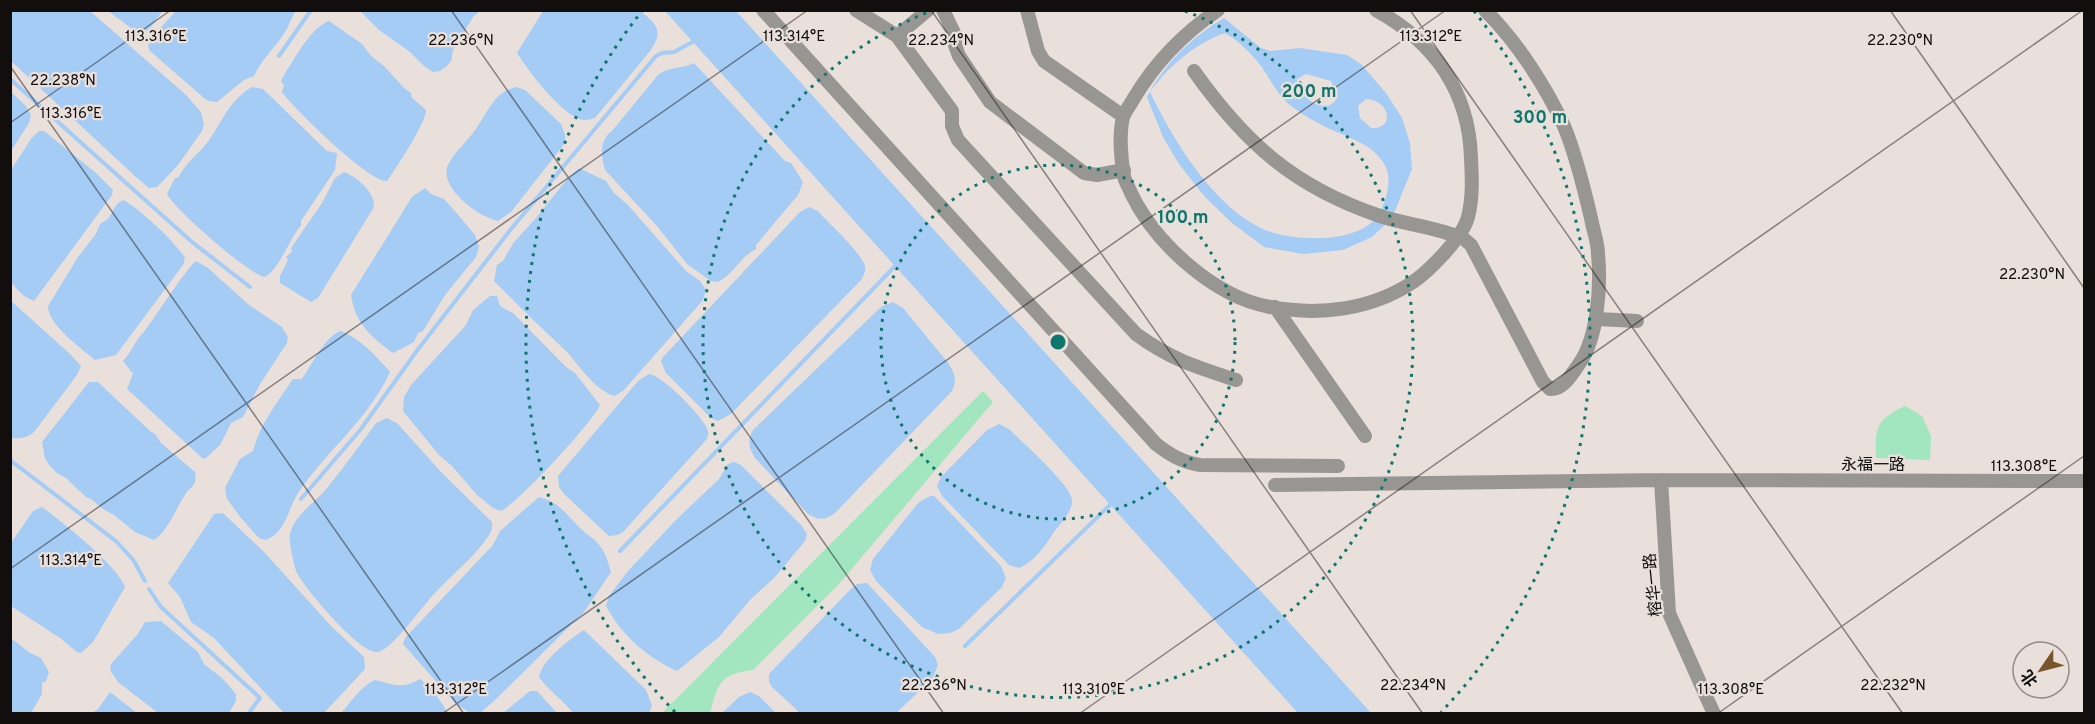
<svg xmlns="http://www.w3.org/2000/svg" width="2095" height="724" viewBox="0 0 2095 724" font-family="Overpass,'Noto Sans SC',sans-serif">
<style>
.green{fill:#a1e6bf}
.water{fill:#a4ccf5;fill-rule:evenodd}
.lines{fill:none;stroke-linecap:round;stroke-linejoin:round}
.stream{stroke:#a4ccf5;stroke-width:4}
.minor{stroke:#989692;stroke-width:14}
.ticks{fill:none;stroke:#110e0d;stroke-width:1.5;stroke-opacity:0.45}
.ring{fill:none;stroke:#0f766e;stroke-width:3;stroke-dasharray:3 6}
.labels{text-anchor:middle;stroke-width:4.5;stroke-linejoin:round;paint-order:stroke}
.street-label{font-size:16px;fill:#110e0d;stroke:#e9dfdb}
.ticks-label{font-size:15px;text-anchor:middle;fill:#110e0d;stroke:#e9dfdb;stroke-width:4.5;stroke-linejoin:round;paint-order:stroke}
.centre{fill:#0f766e;stroke:#e9dfdb;stroke-width:3}
.ring-label{font-size:18px;text-anchor:middle;font-weight:bold;fill:#0f766e;stroke:#e9dfdb;stroke-width:4.5;stroke-linejoin:round;paint-order:stroke}
</style>
<rect width="100%" height="100%" fill="#e9dfdb"/>
<!-- green -->
<path class="green" d="M 983,391 L 993,402 L 839,584 L 753,670 C 719,674 718,684 710,713 L 662,713 Z
M 1905,406 L 1922,416 L 1931,436 L 1930,460 L 1876,458 C 1875,427 1876,420 1905,406 Z"/>
<!-- water -->
<path class="water" d="M 10,11 L 90,11 L 186,95 L 201,112 L 204,125 L 202,131 L 178,165 L 157,187 L 149,188 L 136,177 L 11,61 Z
M 108,11 L 163,11 C 155,19 151,33 138,33 Z
M 176,11 L 176,10 L 296,11 C 291,18 289,26 285,32 C 275,48 261,60 254,76 L 244,80 L 217,102 L 209,101 L 204,98 L 150,51 L 148,46 L 152,37 Z
M 360,11 L 480,11 L 473,17 L 453,50 L 451,61 L 446,67 L 440,71 L 433,72 L 424,66 L 410,52 L 379,30 Z
M 543,11 L 640,11 C 657,24 664,31 650,51 L 595,118 C 591,119 588,120 585,120 C 565,120 527,69 517,53 Z
M 665,11 L 736,11 L 1371,713 L 1298,713 Z
M 1224,18 L 1261,48 L 1270,51 L 1300,48 L 1347,55 L 1361,64 L 1386,93 L 1402,118 L 1410,143 L 1412,169 L 1392,218 L 1372,237 L 1343,250 L 1303,254 L 1264,247 L 1232,223 L 1205,197 L 1179,164 L 1163,137 L 1147,97 C 1164,64 1192,37 1224,18 ZM 1225,33 C 1239,41 1251,53 1261,66 C 1271,80 1278,96 1291,106 C 1306,117 1322,126 1339,133 C 1358,142 1370,144 1383,162 C 1390,172 1389,182 1387,193 C 1384,204 1380,217 1370,224 C 1345,243 1292,241 1265,230 C 1214,208 1173,140 1150,92 C 1170,65 1193,45 1225,33 ZM 1306,74 L 1331,81 L 1337,97 C 1328,120 1294,94 1297,79 ZM 1366,99 C 1390,100 1396,129 1371,128 L 1360,118 L 1358,106 Z
M 329,21 L 362,44 L 371,56 L 384,66 L 404,88 L 411,93 L 412,98 L 426,110 C 426,123 396,168 387,181 C 370,183 293,108 282,92 L 284,85 L 281,81 L 284,75 C 294,60 311,27 329,21 Z
M 694,63 L 785,161 L 791,163 L 803,182 L 798,195 L 756,245 L 756,249 C 741,256 734,274 718,282 L 711,281 L 687,264 L 657,226 L 605,170 C 601,157 599,140 612,131 L 658,75 C 671,65 680,70 694,63 Z
M 252,87 L 263,89 L 327,151 L 337,153 L 335,170 L 301,221 L 301,225 C 289,240 280,268 265,277 C 251,276 175,210 167,194 L 175,178 L 179,177 C 183,167 194,157 202,149 C 221,128 225,103 252,87 Z
M 516,87 L 525,90 L 561,124 L 565,135 L 565,143 L 511,212 L 498,221 C 479,217 438,188 448,165 C 454,152 468,141 476,129 C 488,112 494,92 516,87 Z
M 11,92 L 25,105 L 31,115 L 29,123 L 11,151 Z
M 39,131 L 44,131 L 96,173 L 113,190 L 112,195 L 34,301 L 24,296 L 11,283 L 11,170 L 31,139 Z
M 579,168 L 606,181 L 614,193 L 627,204 L 686,271 L 700,281 L 706,290 L 703,300 L 623,391 L 614,396 C 592,388 580,365 564,349 C 540,327 517,304 494,281 L 497,265 L 503,261 L 514,242 L 536,218 L 568,178 Z
M 344,172 C 357,177 375,192 374,207 L 318,298 L 311,302 L 280,283 L 280,276 L 288,260 L 286,257 L 292,252 L 291,248 L 322,203 L 335,178 Z
M 425,188 L 431,194 L 444,199 L 460,217 L 475,235 L 479,247 L 476,257 L 445,295 L 423,331 L 418,333 L 414,342 L 393,353 C 371,337 355,323 351,295 L 412,197 Z
M 123,200 C 138,207 177,244 185,258 L 183,265 L 116,355 L 95,360 C 81,348 48,325 48,306 L 78,257 L 96,234 L 100,224 L 108,219 L 117,204 Z
M 809,207 L 818,211 C 828,223 861,252 865,266 C 866,271 864,274 862,279 L 731,414 L 718,421 L 711,418 L 666,373 L 661,361 L 663,357 L 800,212 Z
M 196,261 L 208,268 L 249,305 L 282,327 L 288,337 L 287,343 L 260,384 L 243,417 L 231,423 L 220,445 L 205,459 L 201,457 L 127,389 L 133,374 L 123,361 C 132,352 135,340 144,332 C 153,320 189,265 196,261 Z
M 490,296 L 497,296 L 500,306 L 514,314 L 566,367 L 575,373 L 600,405 C 593,422 518,503 501,511 L 493,508 L 477,495 L 452,466 L 439,455 L 403,411 L 404,397 L 411,385 L 466,325 L 473,310 Z
M 10,300 L 70,354 L 81,366 L 77,375 L 34,432 C 27,438 19,439 10,438 Z
M 893,302 L 903,308 L 949,364 C 955,374 957,380 952,391 L 835,513 C 825,520 819,521 808,514 L 755,458 C 749,448 747,441 753,430 L 881,307 Z
M 341,331 C 362,340 375,355 390,372 C 368,420 327,450 298,493 C 288,509 286,532 266,540 L 259,538 L 241,518 L 227,499 L 225,488 L 240,459 L 253,451 C 260,424 277,403 293,379 L 302,379 C 311,366 326,335 341,331 Z
M 649,374 C 662,375 705,418 708,431 C 709,435 708,436 706,440 L 623,532 L 617,535 L 609,536 L 563,493 L 559,487 L 558,476 L 638,381 Z
M 89,382 L 98,382 L 150,431 L 155,434 L 161,443 L 195,472 C 196,476 196,482 193,486 C 191,488 188,490 186,493 C 176,508 168,531 154,540 L 135,532 L 114,515 L 103,509 L 91,499 L 86,497 L 66,478 L 57,473 L 50,466 L 45,458 L 42,442 Z
M 387,418 L 398,424 L 441,472 L 492,522 C 492,527 492,531 489,535 C 475,557 451,575 433,595 C 423,606 390,652 377,652 C 359,653 306,590 297,573 C 295,569 288,539 290,534 C 295,514 315,503 327,488 C 344,467 360,445 376,423 Z
M 999,424 L 1009,429 C 1021,441 1072,486 1072,500 C 1073,511 1060,524 1054,532 C 1046,545 1034,562 1019,568 L 1009,565 L 942,496 L 937,486 L 941,477 L 987,430 Z
M 734,462 L 741,465 L 801,525 L 807,534 L 805,541 L 775,577 L 750,600 L 719,637 L 677,671 C 647,657 622,636 606,606 L 609,596 L 628,571 L 676,520 L 719,479 L 728,464 Z
M 930,496 L 934,496 L 941,503 L 1001,566 L 1006,578 L 1002,587 L 959,629 L 950,633 L 938,634 L 922,627 L 876,581 L 870,570 L 873,559 L 919,502 Z
M 539,497 C 560,503 565,513 579,527 C 586,534 595,539 600,546 C 606,553 608,563 611,572 L 584,612 L 494,701 L 481,712 L 470,713 L 455,703 L 403,644 L 405,638 L 493,545 L 500,531 Z
M 42,507 C 62,522 117,565 125,587 L 93,642 L 81,653 L 77,652 L 60,638 L 11,606 L 11,543 L 33,511 Z
M 223,513 L 265,553 L 331,626 L 364,657 L 365,669 L 324,713 L 284,713 L 214,638 L 191,622 L 180,597 L 168,583 L 214,514 Z
M 867,583 L 935,657 L 938,665 L 933,677 L 926,685 L 896,713 L 800,713 L 771,686 L 769,681 L 769,674 L 848,592 L 857,584 Z
M 161,621 L 198,652 L 204,664 L 222,678 L 236,694 L 236,701 L 229,713 L 158,713 L 118,682 L 110,670 L 111,664 L 137,635 L 145,622 Z
M 584,630 L 646,690 L 652,706 L 649,713 L 573,713 C 563,700 549,691 539,677 C 541,661 571,638 584,630 Z
M 11,638 L 30,653 L 41,658 L 49,672 L 46,681 L 42,683 L 42,694 L 31,713 L 11,713 Z
M 420,679 C 432,688 440,700 448,713 L 341,713 C 351,702 362,685 375,680 C 393,684 402,690 420,679 Z
M 530,691 L 537,691 L 557,713 L 503,713 Z
M 110,692 L 137,713 L 92,713 L 98,709 Z
M 750,692 L 759,696 L 776,713 L 722,713 L 739,697 Z"/>
<g class="lines">
<!-- stream -->
<path class="stream" d="M 279,56 L 311,10
M 10,79 L 192,242 L 250,287
M 10,460 L 117,542 L 134,561 L 145,581
M 301,499 L 361,429 L 416,352 L 511,229 L 656,56 L 662,53 L 674,52 L 696,40
M 620,551 L 899,262
M 149,589 L 161,607 L 260,698 L 248,714
M 965,646 L 1113,502"/>
<!-- minor -->
<path class="minor" d="M 763,10 L 1156,444 C 1170,455 1182,462 1200,465 L 1338,466
M 856,10 L 897,36 L 952,111 L 952,126 L 958,140 L 1136,334 C 1170,359 1196,367 1236,380
M 943,10 L 955,35 L 955,45 L 959,56 L 990,102 L 1084,173 L 1097,175 L 1124,170
M 1027,10 L 1038,51 L 1044,61 L 1123,116
M 1218,10 C 1184,33 1155,63 1134,98 C 1131,104 1125,111 1123,117 C 1119,134 1121,159 1124,176 C 1125,182 1129,187 1131,193 C 1155,243 1214,297 1270,307 C 1319,316 1371,310 1413,282 C 1430,270 1463,237 1468,217 C 1473,198 1472,178 1471,158 C 1469,91 1434,42 1376,10
M 897,36 L 928,10
M 1194,71 C 1245,143 1294,187 1380,216 C 1407,225 1438,227 1464,239 L 1471,245 L 1543,382 L 1550,389 C 1563,390 1572,374 1579,364 C 1598,338 1601,286 1598,254 C 1598,242 1593,230 1591,218 C 1584,188 1576,155 1564,126 C 1545,85 1517,42 1485,10
M 1275,307 L 1365,436
M 1597,319 L 1637,321
M 1661,480 L 1669,613 L 1714,714
M 1275,485 L 1661,480 L 2084,481"/>
</g>
<!-- ticks -->
<path class="ticks" d="M 451,10 L 944,714M 931,10 L 1423,714M 1410,10 L 1903,714M 1890,10 L 2084,288M 10,66 L 464,714M 10,123 L 171,10M 10,569 L 808,10M 442,714 L 1446,10M 1079,714 L 2083,10M 1717,714 L 2084,456"/>
<!-- distance rings -->
<g class="ring">
<circle cx="1058" cy="342" r="177"/>
<path d="M1185 11A355 355 0 1 1 931 11"/>
<path d="M675 712A532 532 0 0 1 642 11M1474 11A532 532 0 0 1 1441 712"/>
</g>
<g class="labels">
<!-- street labels -->
<g class="street-label">
<text x="1873" y="470">永福一路</text>
<text transform="translate(1652 585) rotate(-96)" y="6">榕华一路</text>
</g>
</g>
<g class="ticks-label">
<text x="156" y="41">113.316°E</text>
<text x="794" y="41">113.314°E</text>
<text x="1431" y="41">113.312°E</text>
<text x="1900" y="45">22.230°N</text>
<text x="461" y="45">22.236°N</text>
<text x="941" y="45">22.234°N</text>
<text x="63" y="85">22.238°N</text>
<text x="71" y="118">113.316°E</text>
<text x="2032" y="279">22.230°N</text>
<text x="2024" y="471">113.308°E</text>
<text x="71" y="565">113.314°E</text>
<text x="934" y="690">22.236°N</text>
<text x="1413" y="690">22.234°N</text>
<text x="1893" y="690">22.232°N</text>
<text x="456" y="694">113.312°E</text>
<text x="1094" y="694">113.310°E</text>
<text x="1731" y="694">113.308°E</text>
</g>
<circle cx="1058" cy="342" r="9" class="centre"/>
<g class="ring-label">
<text x="1309" y="97">200 m</text>
<text x="1540" y="123">300 m</text>
<text x="1183" y="223">100 m</text>
</g>
<!-- border -->
<rect width="2095" height="724" fill="none" stroke="#110e0d" stroke-width="24"/>
<!-- north arrow -->
<g transform="translate(2041 670) rotate(235)"><circle r="28" fill="#e9dfdb" stroke="#938b89" stroke-width="1.5"/>
<path d="M0-4.5L10 22L0 15L-10 22Z" fill="#78552d"/>
<text y="-9" font-size="16" font-weight="bold" text-anchor="middle" fill="#110e0d">北</text>
</g>
</svg>
